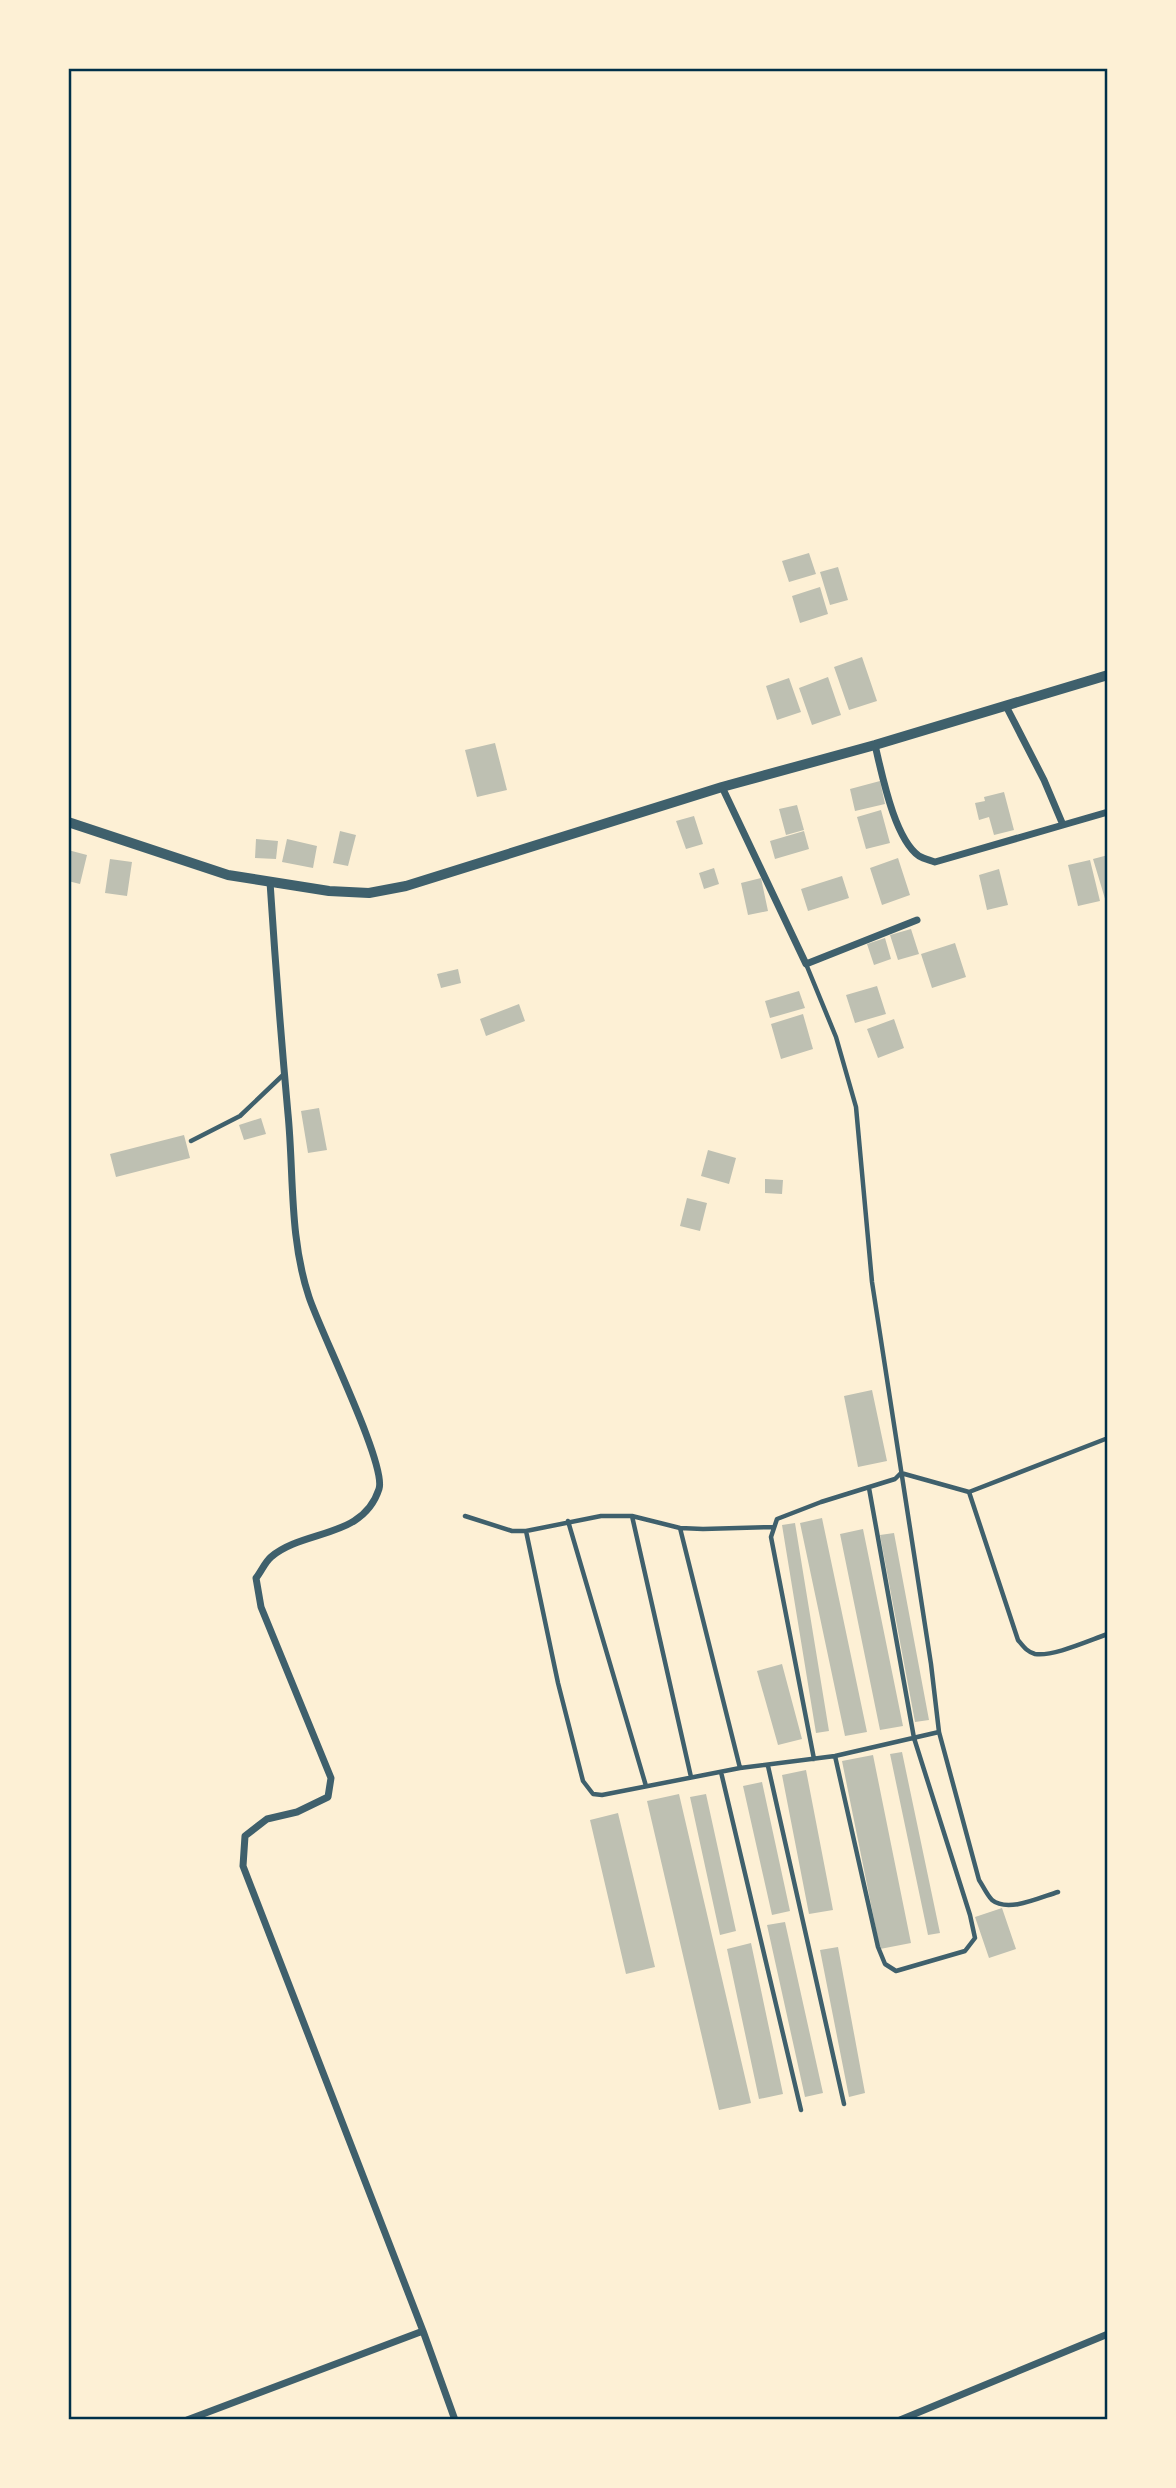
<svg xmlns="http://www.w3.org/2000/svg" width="1176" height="2488" viewBox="0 0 1176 2488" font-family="'Noto Sans',sans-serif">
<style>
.building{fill:#bec0b2}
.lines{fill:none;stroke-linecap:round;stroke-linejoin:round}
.service{stroke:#3f606c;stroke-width:4.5}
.minor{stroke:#3f606c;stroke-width:7}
.tertiary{stroke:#3f606c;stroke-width:10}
.neatline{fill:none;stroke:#003049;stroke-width:2.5}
</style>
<rect width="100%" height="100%" fill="#fdf0d5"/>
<!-- building -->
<path class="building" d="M 809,553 L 816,574 L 789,582 L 782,561 Z
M 838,567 L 848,600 L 830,605 L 820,572 Z
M 820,587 L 828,614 L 800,623 L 792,596 Z
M 862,657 L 877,701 L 849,710 L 834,667 Z
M 828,677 L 841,715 L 812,725 L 799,688 Z
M 789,678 L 801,712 L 777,720 L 766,686 Z
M 495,743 L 507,790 L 477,797 L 465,750 Z
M 880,781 L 885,804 L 855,811 L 850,789 Z
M 1004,792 L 1014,830 L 994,835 L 989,817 L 979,820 L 975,803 L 985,801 L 984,797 Z
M 797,805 L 804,830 L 786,835 L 779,809 Z
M 881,810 L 890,843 L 866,849 L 857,817 Z
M 694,816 L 703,844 L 686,849 L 676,821 Z
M 340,831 L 356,835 L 348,866 L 333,863 Z
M 804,831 L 809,849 L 775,859 L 770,841 Z
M 256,839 L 278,841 L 276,859 L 255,858 Z
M 287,839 L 317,846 L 313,868 L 282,862 Z
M 68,850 L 87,855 L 80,884 L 68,881 Z
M 1108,855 L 1108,901 L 1106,902 L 1093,859 Z
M 898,858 L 910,895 L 882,905 L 870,868 Z
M 110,859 L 132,862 L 127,896 L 105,893 Z
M 1090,860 L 1100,901 L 1078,906 L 1068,865 Z
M 714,868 L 719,884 L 704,889 L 699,873 Z
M 999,869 L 1008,905 L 987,910 L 979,875 Z
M 842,876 L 849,898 L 808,911 L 801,889 Z
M 761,878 L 768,911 L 748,915 L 741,883 Z
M 911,929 L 919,954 L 898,960 L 890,935 Z
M 885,938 L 891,959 L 874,965 L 867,944 Z
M 955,943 L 966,977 L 932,988 L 921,954 Z
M 458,969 L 461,983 L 441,988 L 437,974 Z
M 877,986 L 886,1014 L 855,1023 L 846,995 Z
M 799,991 L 805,1008 L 770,1018 L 765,1001 Z
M 519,1004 L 525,1021 L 486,1036 L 480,1019 Z
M 803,1014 L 813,1049 L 781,1059 L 771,1024 Z
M 894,1019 L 904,1048 L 878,1058 L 867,1029 Z
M 319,1108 L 327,1150 L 308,1153 L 301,1111 Z
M 261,1118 L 266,1134 L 244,1140 L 239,1125 Z
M 184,1135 L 190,1158 L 116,1177 L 110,1154 Z
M 708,1150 L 736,1158 L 729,1184 L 701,1176 Z
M 765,1179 L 783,1180 L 782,1194 L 765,1193 Z
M 687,1198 L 707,1203 L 700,1231 L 680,1226 Z
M 872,1390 L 887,1461 L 858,1467 L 844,1396 Z
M 822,1518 L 867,1732 L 845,1736 L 800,1523 Z
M 795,1523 L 829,1731 L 816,1733 L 782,1525 Z
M 863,1529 L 903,1726 L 880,1730 L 840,1534 Z
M 894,1533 L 929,1720 L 915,1722 L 880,1535 Z
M 782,1664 L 802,1739 L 778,1745 L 757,1671 Z
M 902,1752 L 940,1933 L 928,1935 L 890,1754 Z
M 873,1755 L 911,1943 L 880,1949 L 842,1761 Z
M 806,1770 L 833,1910 L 809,1914 L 782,1775 Z
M 762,1782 L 790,1911 L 772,1915 L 743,1786 Z
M 679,1794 L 751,2103 L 719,2110 L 647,1801 Z
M 706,1794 L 736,1931 L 720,1935 L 690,1797 Z
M 618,1813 L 655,1967 L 626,1974 L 590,1820 Z
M 1002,1908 L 1016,1949 L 989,1958 L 975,1917 Z
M 785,1922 L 823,2093 L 805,2097 L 767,1925 Z
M 751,1943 L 783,2094 L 759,2099 L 727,1949 Z
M 838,1947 L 865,2093 L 849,2097 L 820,1950 Z"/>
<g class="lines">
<!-- service -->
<path class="service" d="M 806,964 L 836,1037 L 856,1107 L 872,1282 L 931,1664 L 939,1732 L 979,1880 C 983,1886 987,1895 992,1900 C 1008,1913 1041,1897 1058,1892
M 191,1141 L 240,1116 L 283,1075
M 969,1492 L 1108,1438
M 465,1516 L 512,1531 L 526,1531 L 601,1516 L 632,1516 L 680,1528 L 703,1529 L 774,1527
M 632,1516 L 691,1777
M 568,1521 L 646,1786
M 680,1528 L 740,1768
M 526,1531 L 558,1683 L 583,1781 L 593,1794 L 602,1795 L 740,1768 L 835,1756 L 939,1732
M 835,1756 L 878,1947 L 885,1964 L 896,1971 L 965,1951 L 975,1938 L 970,1915 L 914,1738 L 869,1488
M 814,1759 L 771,1537 L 777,1519 L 821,1502 L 895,1479 L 901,1473 L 969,1492 L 1018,1640 C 1023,1646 1027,1652 1035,1654 C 1053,1657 1090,1640 1108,1634
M 768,1766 L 844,2104
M 721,1772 L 801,2110"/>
<!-- minor -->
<path class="minor" d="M 875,745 C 882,774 894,838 919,856 C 924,859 930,860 935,862 L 1063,825 L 1044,780 L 1006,706
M 722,787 L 806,964 L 917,920
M 1063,825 L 1108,812
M 270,882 C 275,959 281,1037 288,1114 C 294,1175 289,1237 309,1297 C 320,1331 387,1465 379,1489 C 363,1539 304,1529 271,1557 C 265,1562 261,1572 256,1578 L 261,1607 L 331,1778 L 328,1797 L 297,1812 L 267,1819 L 245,1836 L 243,1866 L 423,2331 L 455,2420
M 187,2420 L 423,2331
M 900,2420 L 1108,2334"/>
<!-- tertiary -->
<path class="tertiary" d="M 68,822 L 228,875 L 329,891 L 369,893 L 406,886 L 722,787 L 875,745 L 1108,675"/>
</g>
<!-- border -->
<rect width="1176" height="2488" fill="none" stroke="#fdf0d5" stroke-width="140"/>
<rect x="70" y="70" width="1036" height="2348" class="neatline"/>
</svg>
